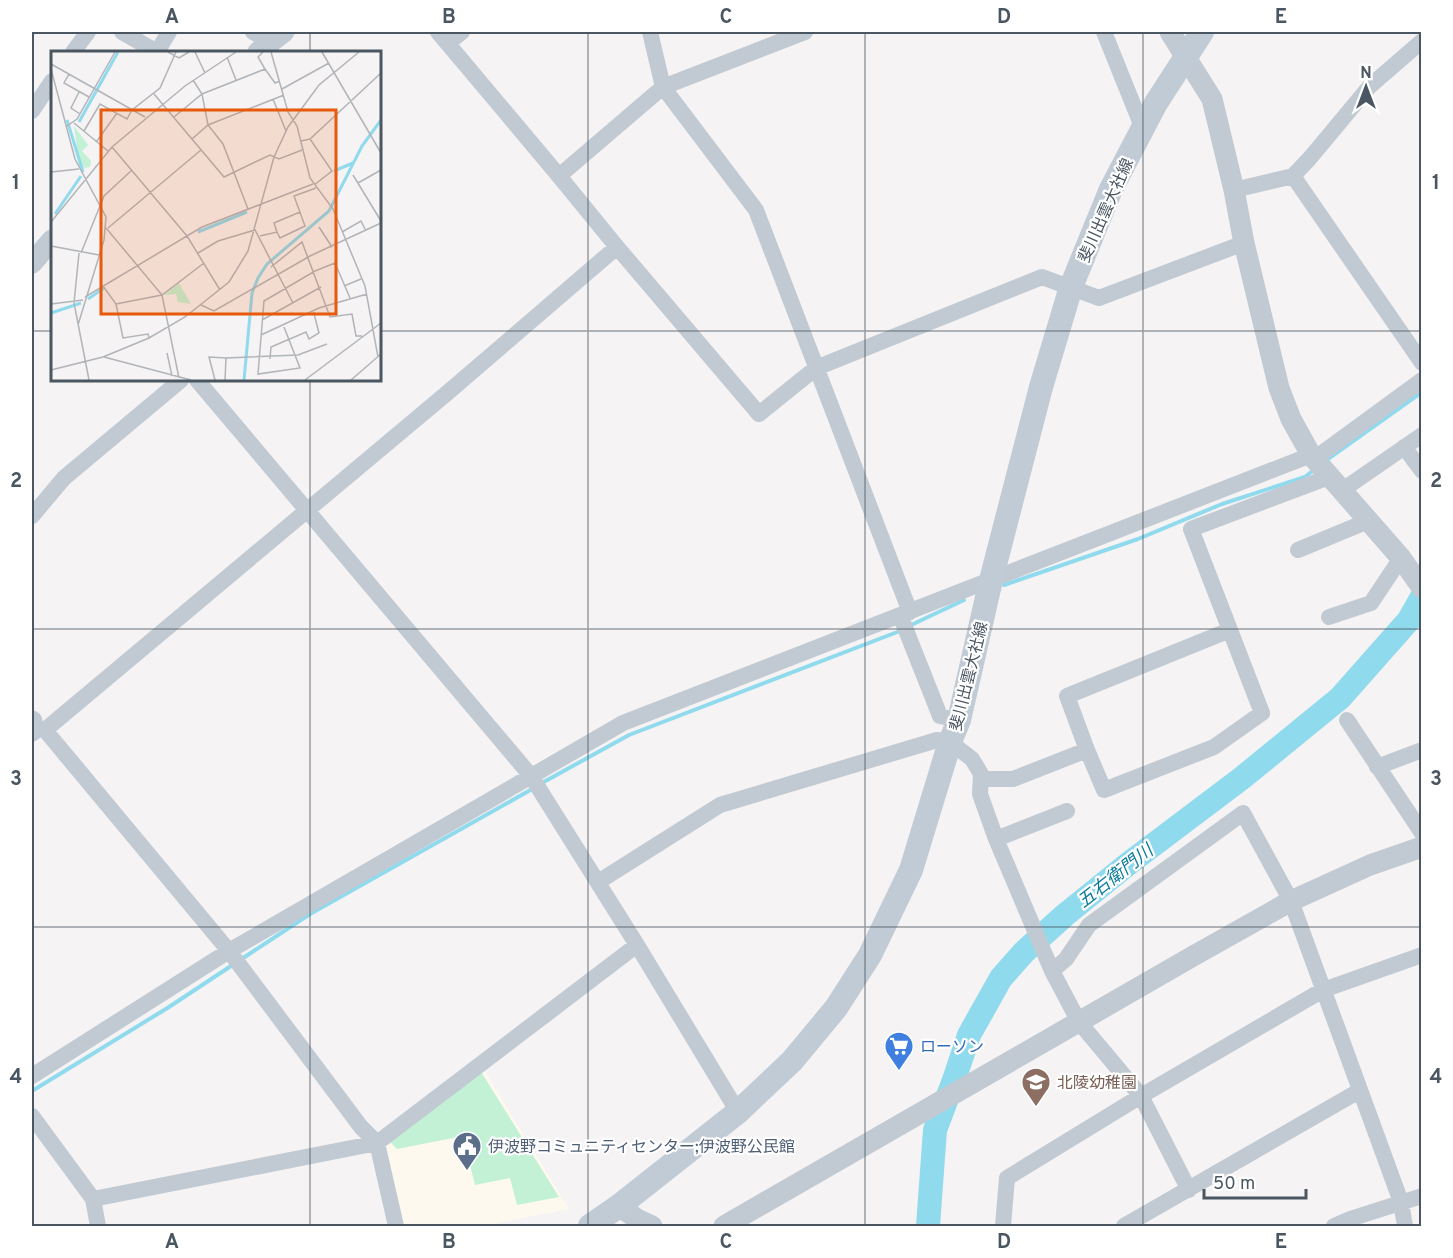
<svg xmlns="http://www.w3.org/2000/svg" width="1453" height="1258" viewBox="0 0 1453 1258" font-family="Overpass,'Noto Sans JP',sans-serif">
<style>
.commercial{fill:#fdf9ef}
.green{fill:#c3f1d5}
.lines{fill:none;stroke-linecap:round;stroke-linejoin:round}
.stream{stroke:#90daee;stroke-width:4}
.river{stroke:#90daee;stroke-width:24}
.minor{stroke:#c1cad2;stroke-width:16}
.tertiary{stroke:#c1cad2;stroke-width:21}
.secondary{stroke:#c1cbd6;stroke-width:24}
.grid{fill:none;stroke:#4a5661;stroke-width:1.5;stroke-opacity:0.55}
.labels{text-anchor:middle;stroke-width:4.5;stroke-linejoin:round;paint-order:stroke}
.street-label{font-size:16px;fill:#4a5661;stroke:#fff}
.shop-label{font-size:16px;fill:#366cbe;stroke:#fff;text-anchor:start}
.education-label{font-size:16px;fill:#785e54;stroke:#fff;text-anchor:start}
.service-label{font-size:16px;fill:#4e5e75;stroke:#fff;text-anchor:start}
.water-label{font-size:18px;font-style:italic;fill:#0c7c9b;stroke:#fff}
.inset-river{fill:none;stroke:#90daee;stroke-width:3}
.inset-road{fill:none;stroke:#b1b4b9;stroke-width:1.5}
.view{fill:#e8590c;fill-opacity:0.15;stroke:#e8590c;stroke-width:3}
.inset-edge{fill:none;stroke:#4a5661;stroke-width:3}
.neatline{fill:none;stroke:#4a5661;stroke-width:2}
.grid-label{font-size:20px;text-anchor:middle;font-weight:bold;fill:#4a5661}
</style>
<rect width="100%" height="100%" fill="#f5f3f3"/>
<!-- commercial -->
<path class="commercial" d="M 481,1065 L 569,1209 L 483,1226 L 403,1226 L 380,1141 Z"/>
<!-- green -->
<path class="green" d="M 480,1070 L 559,1197 L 517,1205 L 510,1178 L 475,1185 L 463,1136 L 397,1149 L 387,1139 Z"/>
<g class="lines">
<!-- stream -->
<path class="stream" d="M 1325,461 L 1422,392
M 1004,585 L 1138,539 L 1222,504 L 1305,477 L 1315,469
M 909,626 L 964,600
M 540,784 L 629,735 L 900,631
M 240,960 L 310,914 L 534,788
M 32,1091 L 169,1007 L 234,964"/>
<!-- river -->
<path class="river" d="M 928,1226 L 935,1130 L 954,1080 L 969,1035 L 1001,978 L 1024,952 L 1065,915 L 1128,864 L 1242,778 L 1340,698 L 1409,620 L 1422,597"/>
<!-- minor -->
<path class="minor" d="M 122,32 L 157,52 L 169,32
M 253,32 L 271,42
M 438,32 L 559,176 L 617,247 L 759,414 L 816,368 L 1042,277 L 1099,298 L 1244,243
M 650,32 L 663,87 L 756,210 L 910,612
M 1104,32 L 1143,129
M 448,43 L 462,32
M 73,52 L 88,32
M 32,111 L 52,81
M 559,176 L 663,87 L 805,32
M 1293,176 L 1422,363
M 1234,190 L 1293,176 L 1310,158 L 1370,86 L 1422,41
M 197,380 L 531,776 L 637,945 L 738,1112
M 1404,447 L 1422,471
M 1314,459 L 1422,380
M 1341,491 L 1422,435
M 32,516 L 64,478 L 181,380
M 1298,550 L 1368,521
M 900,615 L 940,716 L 959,720
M 1329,617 L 1371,603 L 1401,558
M 1347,720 L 1422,833
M 36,729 L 45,730 L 229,951 L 361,1127 L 377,1143 L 396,1226
M 45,730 L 446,394 L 617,247
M 1087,750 L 1067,696 L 1230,630
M 1377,767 L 1422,750
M 981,779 L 1013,779 L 1087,750 L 1104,790 L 1214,747 L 1262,713 L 1191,529 L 1329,477
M 996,839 L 1067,811
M 598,882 L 720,805 L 937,740 L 950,742 L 972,759 L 981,774 L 980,794 L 996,839 L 1052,971 L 1079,1022 L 1141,1096 L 1189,1190
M 1052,971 L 1066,959 L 1089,925 L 1243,813 L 1291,901 L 1401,1202 L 1405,1226
M 32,1076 L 229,951 L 623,723 L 1311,455
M 32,1116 L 93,1199 L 98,1226
M 93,1199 L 377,1143 L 637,945
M 1003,1226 L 1007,1178 L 1141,1096 L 1323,990 L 1422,955
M 1124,1226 L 1359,1091
M 1334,1226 L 1350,1219 L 1422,1196"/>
<!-- tertiary -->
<path class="tertiary" d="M 1170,32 L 1212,99 L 1234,190 L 1244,243 L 1279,388 L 1291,419 L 1311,455 L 1401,558 L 1422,588
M 258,52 L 284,32
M 32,263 L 52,240
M 32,721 L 32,731
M 619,1206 L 637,1219 L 652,1226
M 724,1226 L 1195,955 L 1291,901 L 1370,865 L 1422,847"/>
<!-- secondary -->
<path class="secondary" d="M 590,1226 L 619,1206 L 738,1112 L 792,1061 L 836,1008 L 870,955 L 911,870 L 950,742 L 959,720 L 991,580 L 1041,387 L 1071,287 L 1111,189 L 1156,103 L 1202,32"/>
</g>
<!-- grid -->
<path class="grid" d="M 310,32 L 310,52M 588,32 L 588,1226M 865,32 L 865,1226M 1143,32 L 1143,1226M 32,331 L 52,331M 380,331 L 1422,331M 310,380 L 310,1226M 32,629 L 1422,629M 32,927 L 1422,927"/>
<!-- icons -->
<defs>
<g id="supermarket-pin" transform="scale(1.5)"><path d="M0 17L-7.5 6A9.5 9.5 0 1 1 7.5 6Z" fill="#3f7fe0" stroke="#fff"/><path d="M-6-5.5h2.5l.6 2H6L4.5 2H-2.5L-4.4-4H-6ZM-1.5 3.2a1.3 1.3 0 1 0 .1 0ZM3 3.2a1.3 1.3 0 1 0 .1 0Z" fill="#fff"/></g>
<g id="school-pin" transform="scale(1.5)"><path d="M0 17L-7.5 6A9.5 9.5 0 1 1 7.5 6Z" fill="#8d6e63" stroke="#fff"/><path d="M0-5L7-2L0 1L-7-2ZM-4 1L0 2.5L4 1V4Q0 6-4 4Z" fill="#fff"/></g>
<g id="civic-pin" transform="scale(1.5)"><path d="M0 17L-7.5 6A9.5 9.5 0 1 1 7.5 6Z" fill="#5c6f8a" stroke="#fff"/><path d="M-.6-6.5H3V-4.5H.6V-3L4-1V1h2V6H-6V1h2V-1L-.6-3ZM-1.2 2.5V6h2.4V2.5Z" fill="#fff"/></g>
</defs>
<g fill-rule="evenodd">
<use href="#supermarket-pin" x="899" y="1046"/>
<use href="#school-pin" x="1036" y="1082"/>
<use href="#civic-pin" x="467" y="1146"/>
</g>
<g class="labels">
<!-- street labels -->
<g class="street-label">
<text transform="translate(1105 210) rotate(-66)" y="6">斐川出雲大社線</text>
<text transform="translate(968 676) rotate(-76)" y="6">斐川出雲大社線</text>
</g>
<!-- shop labels -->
<g class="shop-label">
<text x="920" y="1052">ローソン</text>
</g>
<!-- education labels -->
<g class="education-label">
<text x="1057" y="1088">北陵幼稚園</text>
</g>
<!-- service labels -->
<g class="service-label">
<text x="488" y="1152">伊波野コミュニティセンター;伊波野公民館</text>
</g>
<!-- water labels -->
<g class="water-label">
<text transform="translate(1115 876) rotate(-38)" y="6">五右衛門川</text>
</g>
</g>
<!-- overview -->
<g transform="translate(51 51)">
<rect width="330" height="330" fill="#f5f3f3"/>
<path d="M 23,75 L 37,94 L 31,100 L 40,110 L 39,116 L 33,117 L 28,110 ZM 128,232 L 140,253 L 127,251 L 125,243 L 113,244 Z" fill="#c3f1d5"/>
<path class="inset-river" d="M 16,69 L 32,121M 28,71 L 67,1M 283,120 L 302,112M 4,163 L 30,125M 147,181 L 196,161M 37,248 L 53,237M 0,262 L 30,252M 193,329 L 201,242 L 207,227 L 216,213 L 278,160 L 311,95 L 330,69"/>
<path class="inset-road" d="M 117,1 L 128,7 L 138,1M 144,1 L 154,22M 220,1 L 237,61 L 246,75 L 259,127 L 282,158 L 314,235 L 327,306M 271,1 L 330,102M 176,6 L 185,29M 0,13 L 94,66M 0,18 L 24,108 L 55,166 L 53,189 L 27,274M 214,18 L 224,32 L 229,30M 18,23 L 13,32 L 38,46M 142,29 L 151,43 L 157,74 L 172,93 L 197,158M 231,38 L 278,12M 28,41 L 20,57 L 29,63M 103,43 L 173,126 L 219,104 L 228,108 L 251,99M 222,48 L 235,80M 123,66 L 151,43 L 214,18 L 207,6 L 212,1M 23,72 L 57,100M 16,75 L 26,68 L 64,1M 33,80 L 49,53 L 76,68 L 81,59 L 109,37 L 125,1M 141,88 L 157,74 L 233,44M 259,88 L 281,120 L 263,134M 46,90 L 66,62M 250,90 L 259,88 L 330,22M 61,96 L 136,185 L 169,239M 0,121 L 28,118M 302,124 L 330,170M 307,132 L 330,119M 0,171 L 61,96 L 134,35 L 185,1M 268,176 L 281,196M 55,177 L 111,244 L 128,327M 57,177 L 150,99M 226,181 L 223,172 L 249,161M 291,181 L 310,170 L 315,180M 209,185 L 226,181 L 229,187 L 254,175 L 243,145 L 265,137M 0,195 L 48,204M 28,202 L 23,252 L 38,329M 30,202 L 53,145 L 81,119M 147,202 L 167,190 L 204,179 L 242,252M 220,216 L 251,191 L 279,266 L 301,263 L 305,285 L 311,285M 52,235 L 65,253 L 72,287 L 97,283 L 98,287M 293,235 L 310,228M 34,246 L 151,176 L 262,133M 0,253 L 32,249M 65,253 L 111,244 L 153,212M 150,254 L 163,260 L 259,205 L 330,172M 211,269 L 270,236M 233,276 L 249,317 L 207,323 L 213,250 L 264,220 L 284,212 L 299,247M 210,284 L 268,257 L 316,243M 116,302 L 121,325M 53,306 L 140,329M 219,308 L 220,296 L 255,281 L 258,288 L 268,282 L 262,259M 0,319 L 52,306 L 98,287 L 134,266 L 178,231 L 197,200 L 223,106 L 237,76 L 268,34 L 308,1M 164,329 L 158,306 L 175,307M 174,329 L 175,307 L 247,304 L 276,293M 254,329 L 330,272M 300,329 L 330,303"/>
<path class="view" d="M 50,59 L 285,59 L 285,263 L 50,263 Z"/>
<rect width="330" height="330" class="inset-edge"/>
</g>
<!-- border -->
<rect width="1453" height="1258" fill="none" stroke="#ffffff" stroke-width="66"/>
<!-- north arrow -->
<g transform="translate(1366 87)" stroke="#ffffff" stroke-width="4.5" paint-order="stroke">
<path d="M0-4.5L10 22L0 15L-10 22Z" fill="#4a5661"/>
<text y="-9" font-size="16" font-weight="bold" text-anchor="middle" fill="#4a5661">N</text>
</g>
<!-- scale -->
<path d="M1204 1189v9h102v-9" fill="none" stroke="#4a5661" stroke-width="3"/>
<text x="1213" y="1189" font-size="18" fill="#4a5661" stroke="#ffffff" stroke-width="4.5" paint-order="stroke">50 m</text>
<rect x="33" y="33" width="1387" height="1192" class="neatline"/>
<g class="grid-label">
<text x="172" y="23">A</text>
<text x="449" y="23">B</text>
<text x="726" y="23">C</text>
<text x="1004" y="23">D</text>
<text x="1281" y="23">E</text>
<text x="16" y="189">1</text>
<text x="1436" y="189">1</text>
<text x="16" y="487">2</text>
<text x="1436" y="487">2</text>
<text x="16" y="785">3</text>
<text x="1436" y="785">3</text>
<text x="16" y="1083">4</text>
<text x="1436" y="1083">4</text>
<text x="172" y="1248">A</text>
<text x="449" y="1248">B</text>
<text x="726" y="1248">C</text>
<text x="1004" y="1248">D</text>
<text x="1281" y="1248">E</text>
</g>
</svg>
